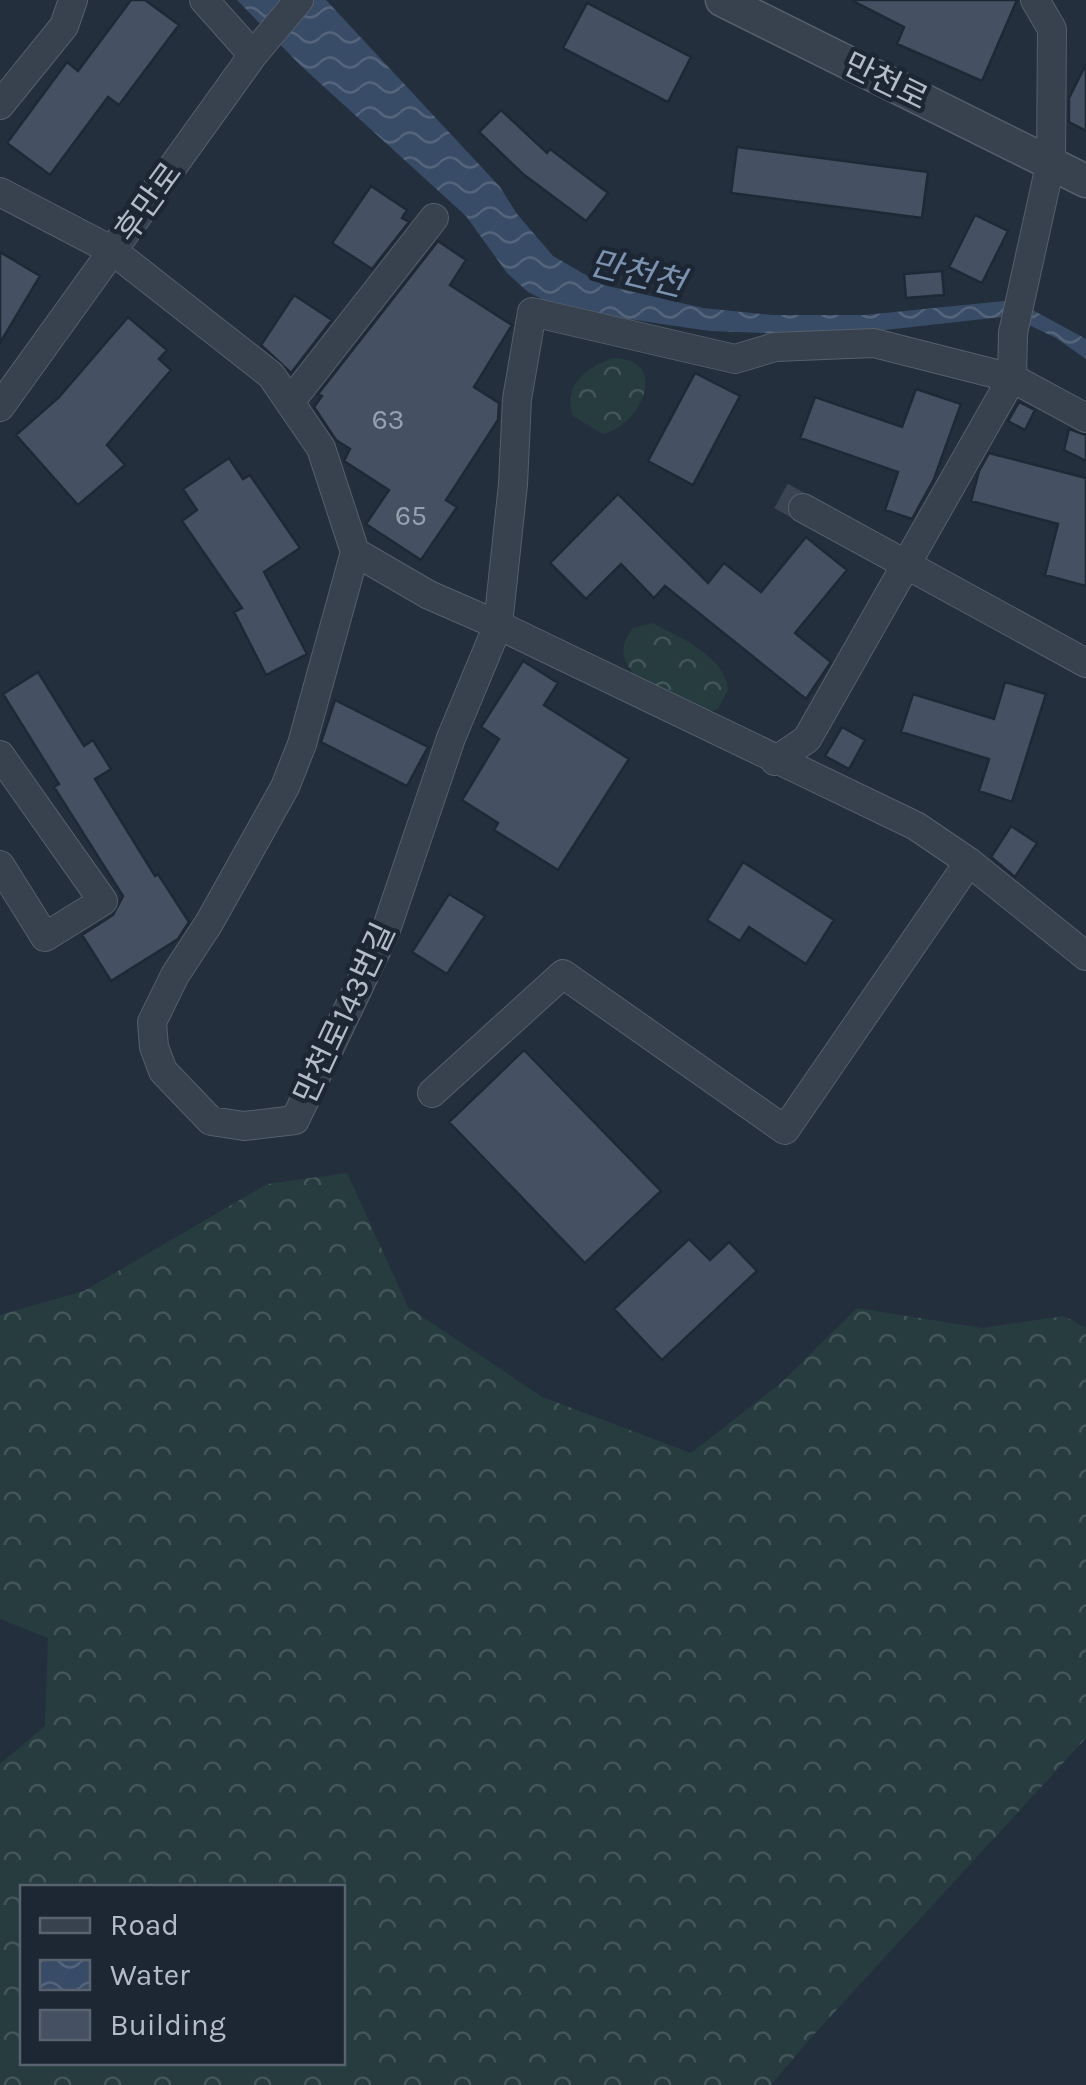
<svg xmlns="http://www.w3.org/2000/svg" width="1086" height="2085" viewBox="0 0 1086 2085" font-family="Karla,'Noto Sans KR',sans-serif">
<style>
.forest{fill:url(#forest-crowns);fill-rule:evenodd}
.water{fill:url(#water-waves)}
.building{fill:#455162;stroke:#1f2835;stroke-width:2.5}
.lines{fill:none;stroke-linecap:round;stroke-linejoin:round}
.minor-tunnel{stroke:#3a4453;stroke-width:28;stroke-dasharray:28 14;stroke-linecap:butt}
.minor-casing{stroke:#565f6c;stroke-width:30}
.tertiary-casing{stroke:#565f6c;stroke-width:35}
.minor{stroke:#38414e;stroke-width:28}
.tertiary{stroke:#38414e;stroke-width:32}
.labels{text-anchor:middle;stroke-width:9;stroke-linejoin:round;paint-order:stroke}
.number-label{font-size:28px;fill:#98a1af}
.street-label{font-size:32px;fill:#b4bcc9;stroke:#1d2633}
.water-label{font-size:35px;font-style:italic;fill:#7c92b1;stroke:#1d2633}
</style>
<defs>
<pattern id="forest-crowns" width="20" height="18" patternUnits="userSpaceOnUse" patternTransform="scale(2.5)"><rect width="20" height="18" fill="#263c3f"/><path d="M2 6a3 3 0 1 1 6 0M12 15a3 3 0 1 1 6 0" fill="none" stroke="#435659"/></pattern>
<pattern id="water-waves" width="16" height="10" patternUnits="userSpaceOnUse" patternTransform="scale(2.5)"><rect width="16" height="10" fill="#394c67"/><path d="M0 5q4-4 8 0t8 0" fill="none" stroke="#53647b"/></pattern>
</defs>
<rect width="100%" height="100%" fill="#242f3e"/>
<!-- forest -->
<path class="forest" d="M 614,358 C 670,360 642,424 603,434 L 573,416 C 562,386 587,366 614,358 Z
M 652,623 C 679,637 725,656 728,689 L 718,709 L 706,713 C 676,699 596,674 633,628 Z
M 347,1173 L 408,1307 L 542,1397 L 691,1453 L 781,1383 L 857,1308 L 982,1328 L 1064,1316 L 1086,1328 L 1086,1738 L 807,2042 L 771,2085 L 0,2085 L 0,1764 L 45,1726 L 48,1638 L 0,1619 L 0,1315 L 84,1291 L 267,1184 ZM 22,1888 L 342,1888 L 342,2062 L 22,2062 Z"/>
<!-- water -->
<path class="water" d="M 237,0 L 326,0 L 500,187 L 517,214 L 553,256 L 603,285 L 703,308 L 772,315 L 865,315 L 1014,300 L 1086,339 L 1086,359 L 1056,338 L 1010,316 L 867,332 L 788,334 L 710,331 L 621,318 L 548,302 L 528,292 L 507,273 L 466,216 L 299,64 Z"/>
<!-- building -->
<path class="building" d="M 131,0 L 145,0 L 179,25 L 119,105 L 108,97 L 50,175 L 7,143 L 67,62 L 78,71 Z
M 851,0 L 1017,0 L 982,81 L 897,44 L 904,27 Z
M 587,3 L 691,57 L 668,102 L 563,48 Z
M 1086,64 L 1086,131 L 1069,122 L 1069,98 Z
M 501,110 L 547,153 L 550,149 L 608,193 L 586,221 L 523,174 L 479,132 Z
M 737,147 L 928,172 L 922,218 L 731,193 Z
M 371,186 L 407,210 L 402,218 L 409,222 L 372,269 L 332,243 Z
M 975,215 L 1008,231 L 982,283 L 949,267 Z
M 438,241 L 466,260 L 450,285 L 512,325 L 474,387 L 499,403 L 498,420 L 446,500 L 457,507 L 421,560 L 366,524 L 389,490 L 344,461 L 350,449 L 336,440 L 314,407 L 322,396 L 318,394 Z
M 0,252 L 40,276 L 0,343 Z
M 942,271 L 944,295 L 906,298 L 904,274 Z
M 294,295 L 332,320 L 291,373 L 261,345 Z
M 128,317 L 167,350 L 159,359 L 171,370 L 107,445 L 125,465 L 78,505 L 16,435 L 59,397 Z
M 695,373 L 740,396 L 693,485 L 648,461 Z
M 916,389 L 961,404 L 934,479 L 912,519 L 885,510 L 898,472 L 800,438 L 815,397 L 902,427 Z
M 1019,402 L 1035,410 L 1025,430 L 1008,421 Z
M 1069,429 L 1086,435 L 1086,461 L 1064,450 Z
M 989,453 L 1086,478 L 1086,586 L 1045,575 L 1058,524 L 971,501 L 979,471 Z
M 229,458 L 243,479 L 250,475 L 300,548 L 264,572 L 307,654 L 266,675 L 234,612 L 242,608 L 182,521 L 197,510 L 183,489 Z
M 618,494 L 708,583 L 724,563 L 761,592 L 806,537 L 847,570 L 795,633 L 831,662 L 806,699 L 665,586 L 654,598 L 621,564 L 586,599 L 550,563 Z
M 523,661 L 558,683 L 544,705 L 629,759 L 558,870 L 494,830 L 498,823 L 462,800 L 499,739 L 481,727 Z
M 38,672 L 84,746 L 93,740 L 111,769 L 95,779 L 155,876 L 158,874 L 189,922 L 178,939 L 111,981 L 82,935 L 113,915 L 123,896 L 54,787 L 59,784 L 3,694 Z
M 1005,682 L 1046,694 L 1012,802 L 979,791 L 989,759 L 901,732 L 913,694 L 994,719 Z
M 335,700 L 428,747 L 407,786 L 321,742 Z
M 842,727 L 865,740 L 849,769 L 825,756 Z
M 1011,826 L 1037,843 L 1015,877 L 991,857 Z
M 743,862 L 834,920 L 806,964 L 749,927 L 740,941 L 707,920 Z
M 449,894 L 485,916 L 447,974 L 412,952 Z
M 524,1050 L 661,1191 L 585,1263 L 449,1122 Z
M 689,1239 L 710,1260 L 729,1242 L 757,1271 L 662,1360 L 614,1309 Z"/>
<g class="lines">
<!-- minor-tunnel -->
<path class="minor-tunnel" d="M 781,496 L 803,508"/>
<!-- minor casing -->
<g class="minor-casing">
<path id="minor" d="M 204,0 L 253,55
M 0,105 L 64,26 L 73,0
M 0,192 L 113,251 L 271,375 L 321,448 L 355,552 L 429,595 L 498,625 L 916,826 L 969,862 L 1086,956
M 290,402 L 434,218
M 0,407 L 253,55 L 299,0
M 803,508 L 1086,663
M 355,552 L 302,744 L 285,787 L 209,923 L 175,975 L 152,1022 L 154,1047 L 163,1071 L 211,1121 L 244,1126 L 295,1120 L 386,930 L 451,738 L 498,625 L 513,484 L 517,399 L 532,312 L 735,359 L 775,347 L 874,343 L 1012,378 L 1086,418
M 0,755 L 103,901 L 45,937 L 0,865
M 775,761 L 807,739 L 1012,378 L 1013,333 L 1051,161 L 1052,29 L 1035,0
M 432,1093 L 563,974 L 785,1130 L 969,862"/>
</g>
<!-- tertiary casing -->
<g class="tertiary-casing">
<path id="tertiary" d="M 722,0 L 1086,181"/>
</g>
<!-- minor -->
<use href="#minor" class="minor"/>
<!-- tertiary -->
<use href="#tertiary" class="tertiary"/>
</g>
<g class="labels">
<!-- number labels -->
<g class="number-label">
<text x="388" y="429">63</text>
<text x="411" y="525">65</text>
</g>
<!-- street labels -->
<g class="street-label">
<text transform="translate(886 81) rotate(26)" y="11">만천로</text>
<text transform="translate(148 202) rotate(-54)" y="11">후만로</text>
<text transform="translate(344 1013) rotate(-65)" y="11">만천로143번길</text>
</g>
<!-- water labels -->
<g class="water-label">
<text transform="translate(637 273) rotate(14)" y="12">만천천</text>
</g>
</g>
<!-- legend -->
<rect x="20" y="1885" width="325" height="180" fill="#1d2633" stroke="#59626f" stroke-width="2.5"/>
<rect x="40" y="1918" width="50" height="15" fill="#38414e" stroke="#59626f" stroke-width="2.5"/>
<text x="110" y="1935" font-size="30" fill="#b4bcc9">Road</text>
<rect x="40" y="1960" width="50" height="30" fill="url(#water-waves)" stroke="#59626f" stroke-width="2.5"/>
<text x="110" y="1985" font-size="30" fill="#b4bcc9">Water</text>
<rect x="40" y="2010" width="50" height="30" fill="#455162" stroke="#59626f" stroke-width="2.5"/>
<text x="110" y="2035" font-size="30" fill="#b4bcc9">Building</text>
</svg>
